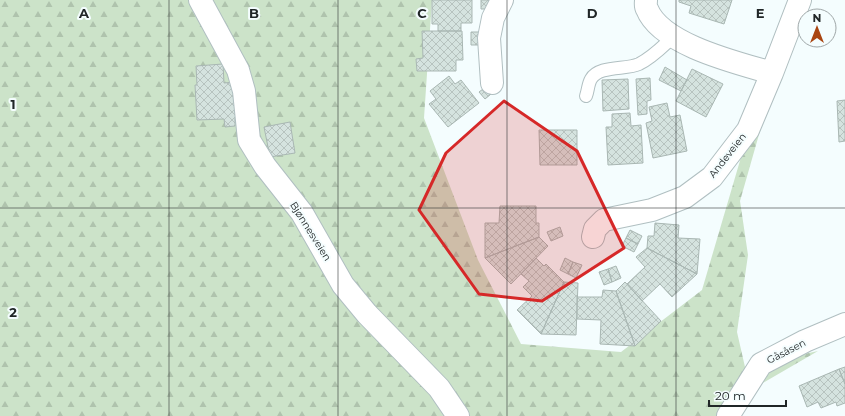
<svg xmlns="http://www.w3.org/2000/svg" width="845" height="416" viewBox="0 0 845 416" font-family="Montserrat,sans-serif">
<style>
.forest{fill:url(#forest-firs)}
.building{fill:url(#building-cross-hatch);stroke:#a9b7b3}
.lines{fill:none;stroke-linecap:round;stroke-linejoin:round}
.lane-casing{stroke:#b0bfc1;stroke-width:14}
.street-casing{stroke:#b0bfc1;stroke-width:24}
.lane{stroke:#fff;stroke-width:12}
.street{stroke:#fff;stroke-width:22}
.marked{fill:#d62828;fill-opacity:0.2;stroke:#d62828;stroke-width:3;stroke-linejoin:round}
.grid{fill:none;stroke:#202627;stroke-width:1;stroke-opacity:0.55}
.labels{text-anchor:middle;stroke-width:4;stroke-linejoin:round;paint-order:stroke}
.street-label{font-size:10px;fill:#202627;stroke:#f4fdfe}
.grid-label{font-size:13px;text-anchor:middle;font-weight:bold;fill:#202627;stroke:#f4fdfe;stroke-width:4;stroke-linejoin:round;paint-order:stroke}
</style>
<defs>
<pattern id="forest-firs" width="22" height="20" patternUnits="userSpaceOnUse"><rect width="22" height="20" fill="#cce3c9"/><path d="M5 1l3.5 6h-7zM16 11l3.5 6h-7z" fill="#afc3ad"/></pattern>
<pattern id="building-cross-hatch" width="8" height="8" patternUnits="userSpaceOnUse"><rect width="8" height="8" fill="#d5e3df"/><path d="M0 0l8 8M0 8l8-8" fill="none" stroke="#b7c3bf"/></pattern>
</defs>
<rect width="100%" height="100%" fill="#f4fdfe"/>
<!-- forest -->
<path class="forest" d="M 0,0 L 432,0 L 424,118 L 478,260 L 521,344 L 621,352 L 702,290 L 744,147 L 782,54 L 740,201 L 748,255 L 737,332 L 745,367 L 818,351 L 737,398 L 724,416 L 0,416 Z"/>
<!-- building -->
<path class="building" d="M 432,0 L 472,0 L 472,23 L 461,23 L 461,31 L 438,31 L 438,24 L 432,24 Z
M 481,0 L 490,0 L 490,9 L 481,9 Z
M 679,0 L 732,0 L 724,24 L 689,13 L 691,6 L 679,2 Z
M 422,31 L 462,31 L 463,60 L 456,60 L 456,71 L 417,71 L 416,59 L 423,58 Z
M 471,32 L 480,32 L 480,45 L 471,45 Z
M 223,64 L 224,83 L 235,82 L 237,118 L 235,118 L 235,126 L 225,127 L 224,119 L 197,120 L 195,85 L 197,85 L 196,66 Z
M 665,67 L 687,80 L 681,91 L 659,80 Z
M 692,69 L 723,84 L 706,117 L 676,101 Z
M 449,76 L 455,84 L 461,80 L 479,103 L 448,127 L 429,104 L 436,99 L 430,91 Z
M 650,78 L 651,100 L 647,101 L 647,114 L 638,115 L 636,79 Z
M 628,79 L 629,109 L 603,111 L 602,80 Z
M 491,83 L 496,90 L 485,99 L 479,92 Z
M 845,100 L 845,141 L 839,142 L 837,101 Z
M 667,103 L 670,117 L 680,115 L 687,151 L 653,158 L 646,123 L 652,121 L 649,107 Z
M 630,113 L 631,126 L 641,125 L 643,163 L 608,165 L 606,127 L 612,127 L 612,114 Z
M 290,122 L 295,153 L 270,157 L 264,127 Z
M 539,130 L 577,130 L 577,165 L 540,165 Z
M 500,206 L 536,206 L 536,223 L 539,223 L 539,237 L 485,258 L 485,223 L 499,223 Z
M 655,223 L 679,225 L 678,238 L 700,239 L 697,274 L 647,248 L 648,236 L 654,236 Z
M 560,227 L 563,236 L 551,241 L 547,232 Z
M 630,230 L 642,236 L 638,244 L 626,238 Z
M 539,237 L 548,246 L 511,284 L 485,258 Z
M 626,238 L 638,244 L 634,252 L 622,246 Z
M 647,248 L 697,274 L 672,297 L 660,284 L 642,301 L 627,284 L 645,267 L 636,257 Z
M 536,258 L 544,266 L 546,264 L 564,282 L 541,334 L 517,310 L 532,296 L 523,287 L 529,281 L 521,274 Z
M 565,258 L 573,262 L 568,274 L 560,270 Z
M 573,262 L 582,265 L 576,278 L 568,274 Z
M 616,266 L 621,278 L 612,282 L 608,269 Z
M 608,269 L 612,282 L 604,285 L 599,272 Z
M 564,282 L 578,283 L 576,335 L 541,334 Z
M 625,282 L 661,321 L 635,346 L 616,291 Z
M 603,290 L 616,291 L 635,346 L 600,344 L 601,320 L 577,319 L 577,297 L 602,297 Z
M 845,367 L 845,384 L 839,369 Z
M 839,369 L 845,384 L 845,403 L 837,406 L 836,402 L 821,408 L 818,402 L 807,407 L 799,386 Z"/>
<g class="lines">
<!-- lane casing -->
<g class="lane-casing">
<path id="lane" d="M 586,96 C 588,91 588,84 591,79 C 599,65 626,70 639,64 C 653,57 662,47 673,37"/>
</g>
<!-- street casing -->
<g class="street-casing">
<path id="street" d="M 200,0 L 238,70 L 244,91 L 249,140 L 265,166 L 302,213 L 343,285 L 367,314 L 439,388 L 458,416
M 646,0 C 646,3 645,6 647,9 C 661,45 738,63 772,73 L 800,0
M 492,83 L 489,38 L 493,18 L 502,0
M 593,237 L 595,229 L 604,220 L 652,210 L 685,197 L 712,177 L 748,130 L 772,73
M 728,416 L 761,364 L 805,341 L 845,324"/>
</g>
<!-- lane -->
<use href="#lane" class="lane"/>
<!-- street -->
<use href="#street" class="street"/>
</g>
<!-- marked area -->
<path class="marked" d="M 504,101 L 577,151 L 624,248 L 542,301 L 479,294 L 419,210 L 446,153 Z"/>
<!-- grid -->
<path class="grid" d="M 169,0 L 169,416M 338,0 L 338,416M 507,0 L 507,416M 676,0 L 676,416M 0,208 L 845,208"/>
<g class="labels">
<!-- street labels -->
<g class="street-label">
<text transform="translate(727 155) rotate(-52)" y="4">Andeveien</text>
<text transform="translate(311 231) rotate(58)" y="4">Bjønnesveien</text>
<text transform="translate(786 351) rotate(-27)" y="4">Gåsåsen</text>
</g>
</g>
<g class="grid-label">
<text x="84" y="18">A</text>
<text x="254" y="18">B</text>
<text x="422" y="18">C</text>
<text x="592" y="18">D</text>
<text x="760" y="18">E</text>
<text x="13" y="109">1</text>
<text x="13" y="317">2</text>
</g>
<!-- north arrow -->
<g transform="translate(817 28)"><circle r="19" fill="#f4fdfe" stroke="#9fa7a8"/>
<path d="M0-3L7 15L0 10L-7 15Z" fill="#a94511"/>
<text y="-6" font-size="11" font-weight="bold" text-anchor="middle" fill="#202627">N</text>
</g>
<!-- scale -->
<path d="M709 400v6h77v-6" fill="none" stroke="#202627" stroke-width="2"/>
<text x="715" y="400" font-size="12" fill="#202627" stroke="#f4fdfe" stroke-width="3" paint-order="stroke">20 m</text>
</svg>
